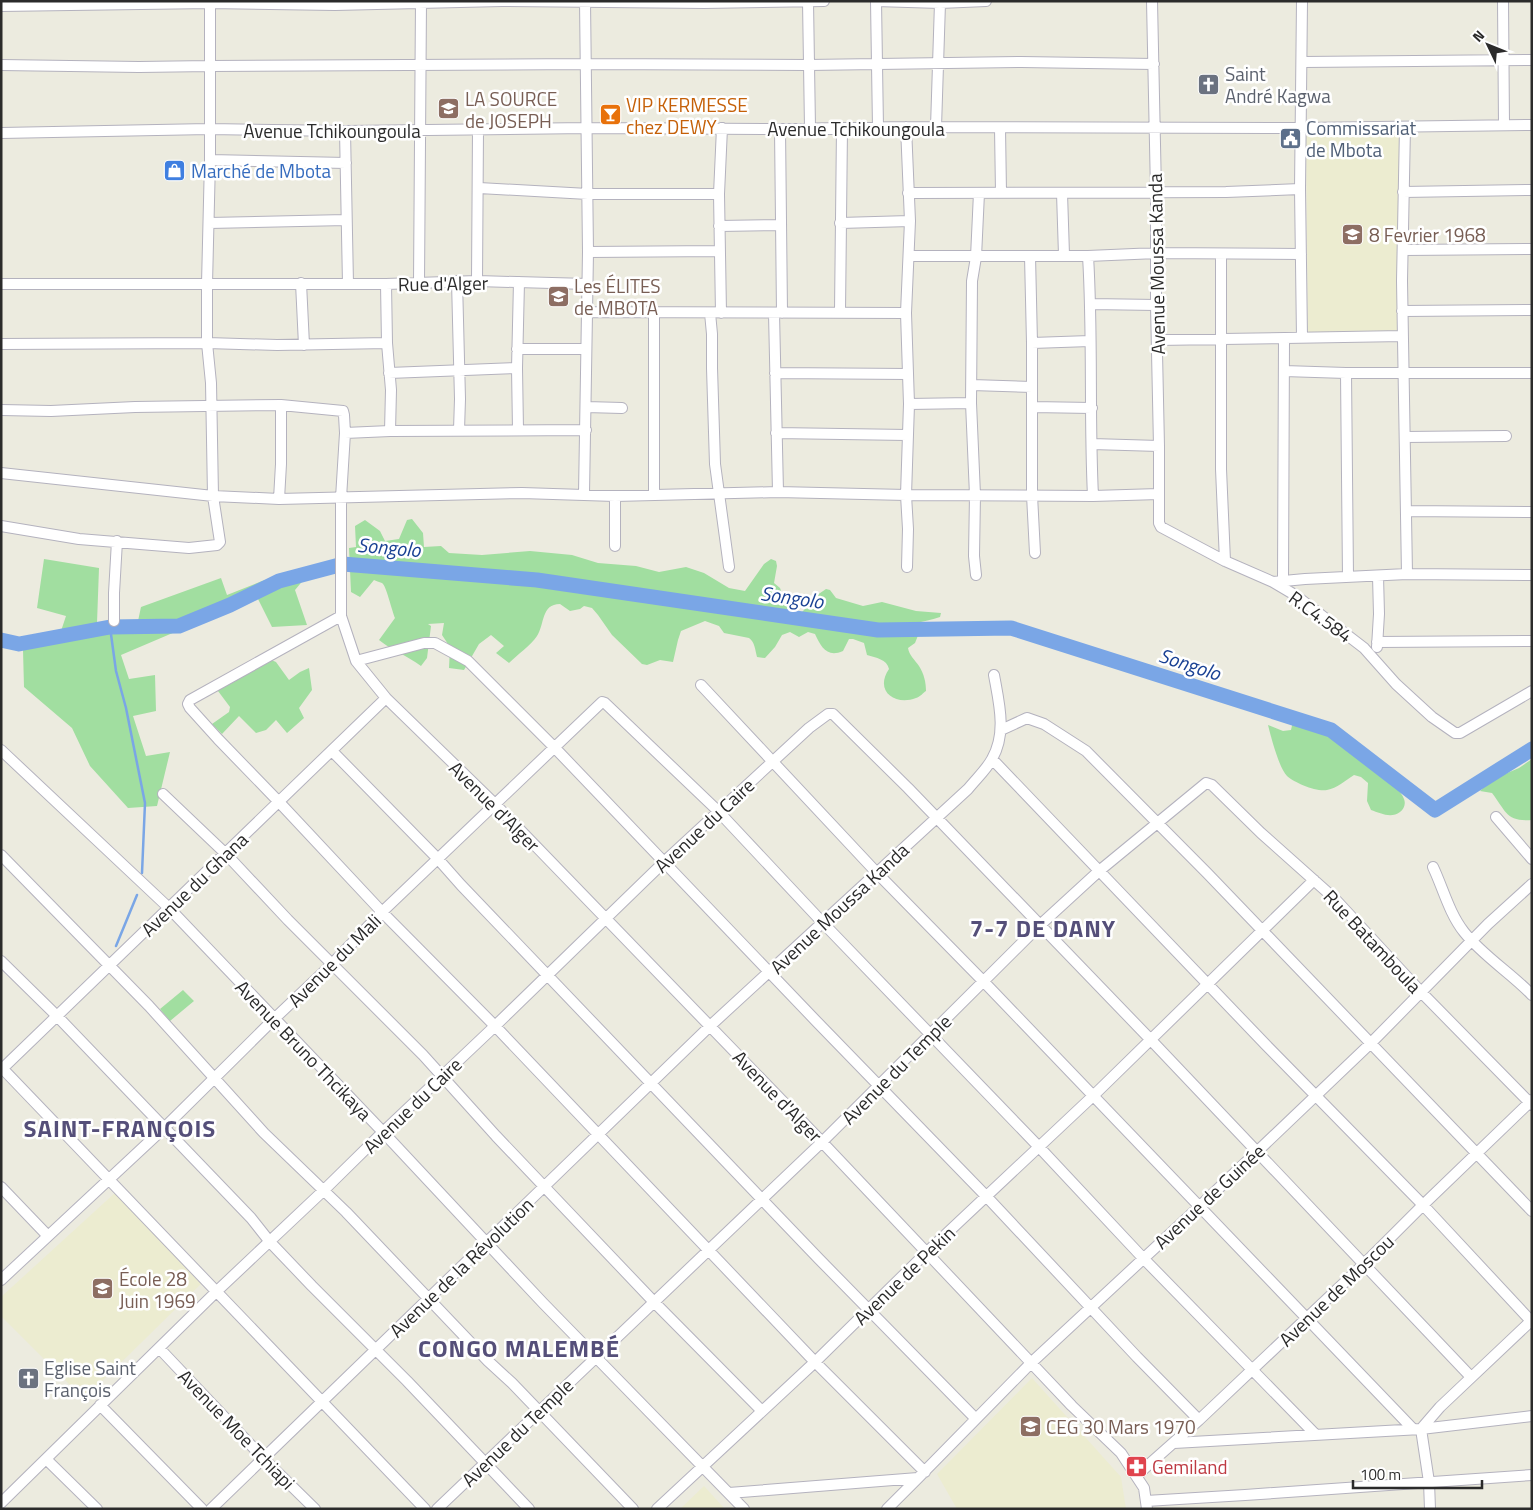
<svg xmlns="http://www.w3.org/2000/svg" width="1533" height="1510" font-family="'Titillium Web',sans-serif">
<rect width="100%" height="100%" fill="#ecebdf"/>
<path fill="#ececd0" d="M 1401,134 L 1399,333 L 1308,334 L 1306,136 Z
M 117,1191 L 204,1281 L 84,1399 L 1,1316 L 1,1297 Z
M 1032,1378 L 1121,1477 L 1126,1509 L 957,1509 L 937,1474 Z
M 704,1486 L 725,1509 L 680,1509 Z"/>
<path fill="#a1dea0" d="M 412,519 L 423,533 L 424,547 L 441,546 L 449,553 L 482,555 L 530,551 L 572,555 L 598,563 L 636,566 L 659,572 L 686,567 L 704,573 L 729,588 L 745,591 L 764,564 L 771,559 L 776,561 L 777,566 L 774,583 L 780,588 L 789,613 L 793,615 L 802,612 L 805,609 L 804,604 L 826,589 L 830,590 L 836,598 L 863,606 L 882,602 L 916,611 L 941,613 L 940,617 C 918,624 881,630 859,625 C 854,624 849,621 844,620 C 830,616 816,616 802,618 L 698,599 L 676,599 L 605,585 L 582,583 L 564,578 L 550,578 L 533,573 L 503,574 L 466,571 L 472,578 L 488,580 L 498,579 L 575,587 L 584,589 L 619,594 L 638,600 L 678,602 L 691,606 L 816,622 L 873,632 L 898,634 L 921,628 L 915,643 L 908,648 C 909,655 915,660 919,666 C 924,674 926,682 926,691 C 923,693 920,697 916,698 C 895,706 874,691 889,669 C 887,659 876,658 867,655 L 864,643 L 853,639 L 849,639 L 843,651 C 827,658 821,647 815,634 L 808,632 L 799,637 L 790,632 L 782,635 L 775,647 L 765,658 L 757,657 C 755,650 755,642 749,638 L 724,633 L 719,626 L 705,621 L 681,631 L 678,640 L 673,662 L 660,660 L 647,665 L 642,664 L 612,635 L 598,615 L 592,608 L 584,606 L 580,609 L 570,611 L 560,604 C 541,604 545,624 537,636 C 531,645 517,655 509,663 L 496,653 L 504,646 L 491,635 L 479,644 L 464,670 L 449,668 L 450,647 L 442,635 L 444,623 L 428,624 L 431,626 L 427,658 L 421,666 C 408,656 391,650 379,640 L 395,618 C 392,611 386,585 382,583 C 379,582 376,581 374,580 L 360,597 L 351,592 L 349,548 L 356,547 L 355,526 L 365,520 L 380,531 L 385,541 L 399,539 L 407,520 Z
M 44,559 L 99,568 L 97,623 L 138,621 L 141,607 L 221,578 L 227,595 L 262,581 L 329,563 L 330,570 L 305,578 L 295,590 L 307,625 L 272,627 L 257,597 L 121,655 L 129,679 L 155,675 L 156,711 L 133,716 L 146,756 L 170,752 L 157,806 L 128,808 L 90,766 L 72,728 L 24,687 L 23,650 L 57,643 L 66,616 L 37,608 Z
M 269,659 L 276,662 L 289,680 L 300,672 L 309,668 L 312,690 L 299,708 L 304,718 L 287,733 L 276,720 L 266,730 L 256,733 L 239,716 L 222,734 L 212,724 L 229,712 L 230,707 L 215,687 Z
M 1293,721 C 1304,724 1320,726 1329,733 C 1344,742 1400,784 1404,799 C 1406,804 1404,809 1400,812 C 1391,819 1380,813 1371,810 L 1367,801 L 1368,783 L 1361,777 L 1354,775 C 1345,781 1337,788 1327,790 C 1316,792 1295,783 1287,776 C 1279,768 1271,737 1268,725 L 1283,731 L 1291,730 Z
M 1532,759 L 1532,820 C 1506,822 1506,811 1492,793 L 1480,791 L 1493,779 L 1519,768 Z
M 183,990 L 194,1001 L 170,1021 L 160,1009 Z"/>
<g fill="none" stroke-linecap="round" stroke-linejoin="round">
<path stroke="#7aa6e6" stroke-width="2.5" d="M 110,627 L 116,671 L 126,708 L 145,803 L 142,873
M 116,946 L 137,895"/>
<path stroke="#7aa6e6" stroke-width="15" d="M 1,640 L 19,644 L 110,627 L 179,626 L 230,605 L 279,581 L 343,564 L 537,580 L 878,630 L 1011,628 L 1331,730 L 1435,810 L 1532,749"/>
<defs>
<path id="minor" d="M 808,1 L 810,128
M 876,1 L 878,128
M 876,1 L 940,3 L 986,1
M 1152,1 L 1156,192 L 1156,305 L 1159,446 L 1159,523 L 1161,527 L 1225,561 L 1273,582 L 1295,595 L 1364,648 L 1396,684 L 1432,717 L 1455,733 L 1460,733 L 1532,691
M 1302,1 L 1300,189 L 1302,338
M 1503,1 L 1504,125
M 1,6 L 210,3 L 335,5 L 502,1 L 704,3 L 824,1
M 1303,62 L 1532,60
M 1,65 L 139,67 L 210,66 L 585,64 L 808,65 L 1021,62 L 1154,64
M 906,127 L 910,221 L 906,313 L 909,404 L 906,495 L 908,529 L 907,567
M 936,127 L 940,3
M 1405,127 L 1402,281 L 1407,574
M 1000,128 L 1001,193
M 780,129 L 782,313
M 345,131 L 348,284
M 1,133 L 209,129 L 345,131 L 587,128 L 780,129 L 906,127 L 1301,128 L 1532,125
M 210,160 L 346,163
M 479,188 L 588,194 L 719,194
M 1403,192 L 1532,190
M 908,193 L 1226,192 L 1300,189
M 1062,193 L 1064,255
M 209,223 L 346,220
M 840,223 L 910,221
M 719,226 L 780,225
M 1403,250 L 1532,249
M 588,252 L 720,251
M 1221,255 L 1221,469 L 1225,561
M 909,256 L 1088,256 L 1157,253 L 1301,254
M 1030,256 L 1032,343 L 1032,495 L 1035,553
M 1088,256 C 1093,336 1089,416 1093,496
M 457,281 L 460,399 L 459,430
M 477,281 L 478,130
M 301,283 L 304,345
M 419,283 L 421,1
M 1,284 L 386,284 L 477,281 L 587,284
M 386,284 L 387,343 L 391,390 L 390,431
M 1091,304 L 1156,305
M 1402,311 L 1532,310
M 586,312 L 906,313
M 840,312 L 842,128
M 710,313 L 712,334 L 712,368 L 715,464 L 729,567
M 721,313 L 719,194 L 722,128
M 774,313 L 778,492
M 1157,340 L 1403,336
M 1032,343 L 1090,341
M 1,344 L 207,343 L 277,345 L 387,343
M 517,349 L 586,349
M 1284,371 L 1346,373 L 1532,373
M 389,373 L 517,368
M 775,373 L 908,374
M 1346,373 L 1348,577
M 972,385 L 1032,387
M 909,404 L 971,403
M 586,407 L 622,408
M 1032,407 L 1092,408
M 1,410 L 51,411 L 135,407 L 281,405 L 343,411 L 344,415 L 345,433 L 341,498 L 341,616 L 356,661 L 386,698 L 495,804 L 822,1142 L 1072,1406 L 1121,1453 L 1144,1488 L 1147,1509
M 518,430 L 517,368 L 519,282
M 345,433 L 390,431 L 586,430
M 776,433 L 907,435
M 1405,437 L 1506,436
M 1092,444 L 1159,446
M 1,473 L 213,496 L 279,499 L 522,493 L 615,496 L 778,492 L 906,495 L 1093,496 L 1159,494
M 584,494 L 588,252 L 585,1
M 654,495 L 654,312
M 615,496 L 615,546
M 279,499 L 281,464 L 281,405
M 1406,511 L 1532,512
M 1,526 L 79,539 L 189,548 L 217,545 L 220,542 L 213,496 L 211,383 L 207,343 L 207,284 L 210,160 L 210,1
M 976,575 L 974,556 L 975,495 L 971,403 L 972,281 L 976,257 L 979,193
M 1283,580 L 1284,339
M 1273,582 L 1305,579 L 1407,574 L 1532,575
M 341,616 L 190,700 L 188,704 L 190,708 L 218,739 L 279,802 L 382,912 L 495,1026 L 815,1362 L 925,1472
M 114,621 L 114,593 L 117,541
M 1377,642 L 1532,641
M 1377,647 L 1379,614 L 1378,576
M 356,661 L 424,643 L 435,643 L 468,661 L 554,747 L 817,1022 L 986,1196 L 1137,1357 L 1199,1420
M 701,685 L 877,873 L 984,982 L 1413,1429
M 1001,730 L 1027,718 L 1044,724 L 1086,751 L 1207,873 L 1532,1211
M 1,750 L 169,908 L 383,1132 L 543,1303 L 744,1509
M 332,751 L 438,859 L 461,885 L 819,1259 L 976,1419
M 992,759 L 1266,1045 L 1423,1205 L 1531,1321
M 163,794 L 226,854 L 288,920 L 423,1055 L 496,1136 L 654,1302 L 762,1411
M 1496,817 L 1532,859
M 1,855 L 149,1006 L 264,1133 L 346,1212 L 488,1361 L 512,1383 L 633,1509
M 1433,867 C 1443,888 1449,913 1464,932 C 1483,956 1511,973 1532,995
M 1,961 L 57,1016 L 251,1218 L 270,1242 L 312,1286 L 407,1381 L 529,1509
M 1,1067 L 425,1509
M 1,1070 L 386,698
M 1,1187 L 47,1235
M 1,1280 L 164,1128 L 274,1019 L 332,964 L 382,912 L 602,702 L 605,703 L 718,811 L 823,923 L 1039,1147 L 1143,1258 L 1316,1435
M 159,1348 L 263,1458 L 315,1509
M 100,1405 L 202,1509
M 1174,1443 L 1421,1429 L 1532,1416
M 46,1459 L 97,1509
M 1137,1475 L 1199,1420 L 1364,1264 L 1423,1205 L 1532,1100
M 729,1493 L 918,1478
M 1146,1501 L 1245,1495 L 1532,1475
M 1,1503 L 217,1291 L 323,1191 L 383,1132 L 495,1026 L 664,862 L 809,728 L 828,714 L 833,714 L 908,788 L 1150,1039 L 1471,1377
M 211,1509 L 710,1026 L 968,789 C 976,779 986,770 992,759 C 1007,733 999,703 994,675
M 437,1509 L 822,1142 L 1039,926 L 1099,871 L 1206,783 L 1212,785 L 1261,833 L 1335,899 L 1421,992 L 1532,1105
M 657,1509 L 815,1362 L 927,1252 L 1093,1096 L 1314,880
M 887,1509 L 918,1478 L 1031,1363 L 1199,1207 L 1371,1043 L 1488,924 L 1532,884
M 1430,1509 L 1429,1482 L 1421,1429 L 1440,1407 L 1532,1320"/>
</defs>
<use href="#minor" stroke="#b4b2be" stroke-width="12"/>
<use href="#minor" stroke="#fff" stroke-width="10"/>
</g>
<defs>
<symbol id="church-square" viewBox="-11 -11 22 22"><rect x="-9" y="-9" width="18" height="18" rx="4" fill="#6b7280" stroke="#fff"/><path d="M-1.2-6h2.4v3.5h3.3v2.4h-3.3V6h-2.4V-.1h-3.3v-2.4h3.3Z" fill="#fff"/></symbol>
<symbol id="school-square" viewBox="-11 -11 22 22"><rect x="-9" y="-9" width="18" height="18" rx="4" fill="#8d6e63" stroke="#fff"/><path d="M0-5L7-2L0 1L-7-2ZM-4 1L0 2.5L4 1V4Q0 6-4 4Z" fill="#fff"/></symbol>
<symbol id="bar-square" viewBox="-11 -11 22 22"><rect x="-9" y="-9" width="18" height="18" rx="4" fill="#e8710a" stroke="#fff"/><path d="M-6-5H6L.8 .8V4.5H3.5V6h-7V4.5H-.8V.8Z" fill="#fff"/></symbol>
<symbol id="civic-square" viewBox="-11 -11 22 22"><rect x="-9" y="-9" width="18" height="18" rx="4" fill="#5c6f8a" stroke="#fff"/><path d="M-.6-6.5H3V-4.5H.6V-3L4-1V1h2V6H-6V1h2V-1L-.6-3ZM-1.2 2.5V6h2.4V2.5Z" fill="#fff"/></symbol>
<symbol id="shop-square" viewBox="-11 -11 22 22"><rect x="-9" y="-9" width="18" height="18" rx="4" fill="#3f7fe0" stroke="#fff"/><path d="M-5-2.5h2.3a2.7 3.5 0 0 1 5.4 0H5L5.5 6h-11ZM-1.5-2.5h3a1.5 2.3 0 0 0-3 0Z" fill="#fff"/></symbol>
<symbol id="pharmacy-square" viewBox="-11 -11 22 22"><rect x="-9" y="-9" width="18" height="18" rx="4" fill="#e0444e" stroke="#fff"/><path d="M-2-6h4v4h4v4h-4v4h-4v-4h-4v-4h4Z" fill="#fff"/></symbol>
</defs>
<g fill-rule="evenodd">
<use href="#church-square" x="1196" y="72" width="25" height="25"/>
<use href="#school-square" x="436" y="96" width="25" height="25"/>
<use href="#bar-square" x="598" y="102" width="25" height="25"/>
<use href="#civic-square" x="1278" y="126" width="25" height="25"/>
<use href="#shop-square" x="162" y="158" width="25" height="25"/>
<use href="#school-square" x="1340" y="222" width="25" height="25"/>
<use href="#school-square" x="546" y="284" width="25" height="25"/>
<use href="#school-square" x="90" y="1276" width="25" height="25"/>
<use href="#church-square" x="16" y="1366" width="25" height="25"/>
<use href="#school-square" x="1018" y="1414" width="25" height="25"/>
<use href="#pharmacy-square" x="1124" y="1454" width="25" height="25"/>
</g>
<g text-anchor="middle" dominant-baseline="central" stroke-width="5" stroke-linejoin="round" paint-order="stroke">
<g font-size="19" fill="#5b616d" stroke="#fff" text-anchor="start">
<text x="1225" y="73">Saint<tspan x="1225" dy="22">André Kagwa</tspan></text>
<text x="44" y="1367">Eglise Saint<tspan x="44" dy="22">François</tspan></text>
</g>
<g font-size="19" fill="#785e54" stroke="#fff" text-anchor="start">
<text x="465" y="98">LA SOURCE<tspan x="465" dy="22">de JOSEPH</tspan></text>
<text x="1369" y="234">8 Fevrier 1968</text>
<text x="574" y="285">Les ÉLITES<tspan x="574" dy="22">de MBOTA</tspan></text>
<text x="119" y="1278">École 28<tspan x="119" dy="22">Juin 1969</tspan></text>
<text x="1046" y="1426">CEG 30 Mars 1970</text>
</g>
<g font-size="19" fill="#c56008" stroke="#fff" text-anchor="start">
<text x="626" y="104">VIP KERMESSE<tspan x="626" dy="22">chez DEWY</tspan></text>
</g>
<g font-size="19" fill="#4e5e75" stroke="#fff" text-anchor="start">
<text x="1306" y="127">Commissariat<tspan x="1306" dy="22">de Mbota</tspan></text>
</g>
<g font-size="19" fill="#2b2b2b" stroke="#fff">
<text x="856" y="128">Avenue Tchikoungoula</text>
<text x="332" y="130">Avenue Tchikoungoula</text>
<text transform="translate(1156 264) rotate(-91)">Avenue Moussa Kanda</text>
<text transform="translate(443 283) rotate(-1)">Rue d'Alger</text>
<text transform="translate(1321 616) rotate(36)">R.C4.584</text>
<text transform="translate(495 806) rotate(45)">Avenue d'Alger</text>
<text transform="translate(704 825) rotate(-43)">Avenue du Caire</text>
<text transform="translate(194 884) rotate(-44)">Avenue du Ghana</text>
<text transform="translate(839 908) rotate(-43)">Avenue Moussa Kanda</text>
<text transform="translate(1373 941) rotate(47)">Rue Batamboula</text>
<text transform="translate(334 960) rotate(-45)">Avenue du Mali</text>
<text transform="translate(304 1050) rotate(46)">Avenue Bruno Thcikaya</text>
<text transform="translate(896 1069) rotate(-45)">Avenue du Temple</text>
<text transform="translate(778 1096) rotate(46)">Avenue d'Alger</text>
<text transform="translate(412 1105) rotate(-44)">Avenue du Caire</text>
<text transform="translate(1209 1196) rotate(-43)">Avenue de Guinée</text>
<text transform="translate(461 1267) rotate(-44)">Avenue de la Révolution</text>
<text transform="translate(904 1275) rotate(-44)">Avenue de Pekin</text>
<text transform="translate(1336 1290) rotate(-44)">Avenue de Moscou</text>
<text transform="translate(237 1429) rotate(46)">Avenue Moe Tchiapi</text>
<text transform="translate(517 1432) rotate(-44)">Avenue du Temple</text>
</g>
<g font-size="19" fill="#366cbe" stroke="#fff" text-anchor="start">
<text x="191" y="170">Marché de Mbota</text>
</g>
<g font-size="19" fill="#be3a42" stroke="#fff" text-anchor="start">
<text x="1152" y="1466">Gemiland</text>
</g>
<g font-size="20" font-style="italic" fill="#184093" stroke="#fff">
<text transform="translate(389 547) rotate(5)">Songolo</text>
<text transform="translate(792 597) rotate(8)">Songolo</text>
<text transform="translate(1190 664) rotate(18)">Songolo</text>
</g>
<g font-size="24" font-weight="bold" letter-spacing="1" fill="#554f79" stroke="#fff">
<text x="1043" y="928">7-7 DE DANY</text>
<text x="120" y="1128">SAINT-FRANÇOIS</text>
<text x="519" y="1348">CONGO MALEMBÉ</text>
</g>
</g>
<rect width="1533" height="1510" fill="none" stroke="#2b2b2b" stroke-width="5"/>
<g transform="translate(1488 45) rotate(313)" stroke="#ffffff" stroke-width="4" paint-order="stroke">
<path d="M0-4L9 19L0 12L-9 19Z" fill="#2b2b2b"/>
<text y="-8" font-size="14" font-weight="bold" text-anchor="middle" fill="#2b2b2b">N</text>
</g>
<path d="M1353 1480v8h129v-8" fill="none" stroke="#2b2b2b" stroke-width="2.5"/>
<text x="1360" y="1480" font-size="15" fill="#2b2b2b" stroke="#ffffff" stroke-width="4" paint-order="stroke">100 m</text>
</svg>
